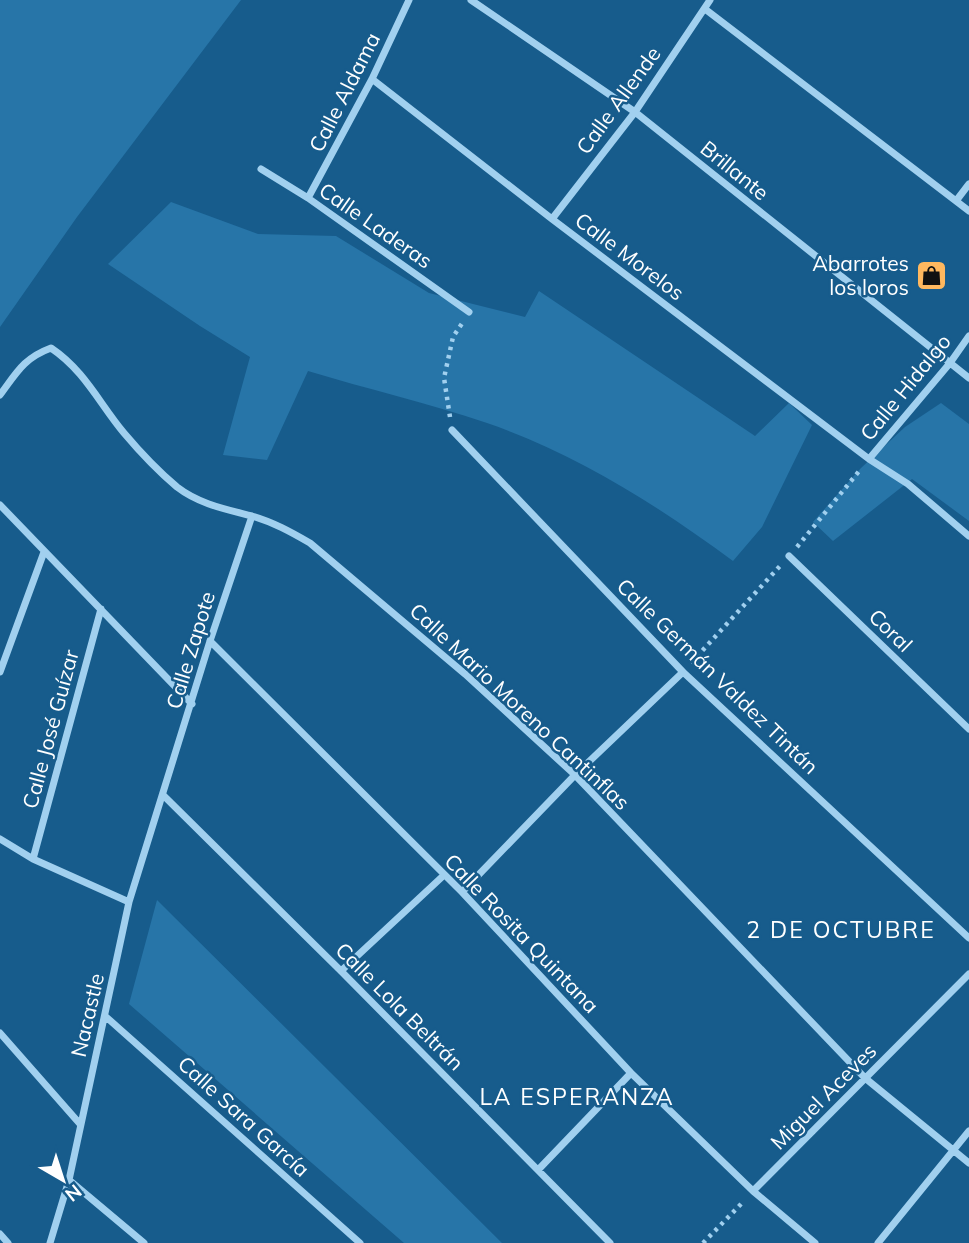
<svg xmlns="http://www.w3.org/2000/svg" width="969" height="1243" font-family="Mulish,sans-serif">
<rect width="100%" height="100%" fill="#175c8c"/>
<path fill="#2775a8" d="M 0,0 L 241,0 L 77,217 L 0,327 Z
M 171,202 L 258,234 L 336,236 L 429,293 L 525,317 L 539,291 L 755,436 L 789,403 L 812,425 L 762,527 L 733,561 C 657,505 577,454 487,423 C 428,403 367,389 308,371 L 267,460 L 223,455 L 250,357 L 200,326 L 108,264 Z
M 941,403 L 969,424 L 969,521 L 912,479 L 833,541 L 813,522 L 861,468 L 905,427 Z
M 157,900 L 502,1243 L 404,1243 L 129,1004 Z"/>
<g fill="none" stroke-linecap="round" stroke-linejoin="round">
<path stroke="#a1d0ef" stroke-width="4.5" stroke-dasharray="3.5 5" stroke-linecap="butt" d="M 450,417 L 444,378 L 453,337 L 463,322
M 797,547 L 860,470
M 691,663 L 780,566
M 703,1243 L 744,1201"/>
<path stroke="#a1d0ef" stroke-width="7" d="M 471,0 L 635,112 L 969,378
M 705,9 L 969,211
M 372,79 L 552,219 L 869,459 L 908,484 L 969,536
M 261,169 L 308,198 L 469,312
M 308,198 L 372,79 L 409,0
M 956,201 L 969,184
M 552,219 L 635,112 L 710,0
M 0,395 C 17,372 24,358 51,348 C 85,371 99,403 124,433 C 140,452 158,471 177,487 C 199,504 225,509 252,516 C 273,522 291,532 310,543 L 465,674 L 575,775 L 865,1078 L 969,1163
M 452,430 L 683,672 L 969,938
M 869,459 L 950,363 L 969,336
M 0,505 L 192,704
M 789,556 L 969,729
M 210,641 L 462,892 L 631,1073 L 753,1191 L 815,1243
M 0,672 L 44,552
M 163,795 L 341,971 L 610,1243
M 0,839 L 33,859 L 129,902
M 33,859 L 101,609
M 462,892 L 575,775 L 683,672
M 341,971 L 443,876
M 105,1016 L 360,1243
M 0,1033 L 80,1124
M 538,1170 L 631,1073
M 69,1180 L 144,1243
M 753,1191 L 969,974
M 0,1234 L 8,1243
M 50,1243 L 69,1180 L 129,902 L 210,641 L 252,516
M 878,1243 L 969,1131"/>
</g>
<defs>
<symbol id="shop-square" viewBox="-11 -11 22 22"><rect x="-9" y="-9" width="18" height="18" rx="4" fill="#ffb85f" stroke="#175c8c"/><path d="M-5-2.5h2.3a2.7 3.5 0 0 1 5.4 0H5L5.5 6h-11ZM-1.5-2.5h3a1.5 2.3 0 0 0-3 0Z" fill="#111"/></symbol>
</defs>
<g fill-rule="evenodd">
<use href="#shop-square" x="914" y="258" width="35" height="35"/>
</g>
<g text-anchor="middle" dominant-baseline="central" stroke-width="5" stroke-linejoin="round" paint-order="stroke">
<g font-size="21" fill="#fff" stroke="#175c8c">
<text transform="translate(344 92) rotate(-63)">Calle Aldama</text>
<text transform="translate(618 100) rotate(-54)">Calle Allende</text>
<text transform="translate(735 170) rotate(39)">Brillante</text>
<text transform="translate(376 225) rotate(35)">Calle Laderas</text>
<text transform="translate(630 256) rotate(37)">Calle Morelos</text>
<text transform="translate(905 387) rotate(-51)">Calle Hidalgo</text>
<text transform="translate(891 630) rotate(44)">Coral</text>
<text transform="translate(190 650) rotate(-73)">Calle Zapote</text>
<text transform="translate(718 676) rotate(44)">Calle Germán Valdez Tintán</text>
<text transform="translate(520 706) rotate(43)">Calle Mario Moreno Cantinflas</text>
<text transform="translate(50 729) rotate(-75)">Calle José Guízar</text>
<text transform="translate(522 933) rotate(46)">Calle Rosita Quintana</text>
<text transform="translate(400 1006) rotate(45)">Calle Lola Beltrán</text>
<text transform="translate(87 1015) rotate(-77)">Nacastle</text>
<text transform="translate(823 1096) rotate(-45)">Miguel Aceves</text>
<text transform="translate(244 1116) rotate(42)">Calle Sara García</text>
</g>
<g font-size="21" fill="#fff" stroke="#175c8c" text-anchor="end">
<text x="909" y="263">Abarrotes<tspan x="909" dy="24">los loros</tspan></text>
</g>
<g font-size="23" letter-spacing="2" fill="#fff" stroke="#175c8c">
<text x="841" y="929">2 DE OCTUBRE</text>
<text x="577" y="1096">LA ESPERANZA</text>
</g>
</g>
<g transform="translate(63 1180) rotate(141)" stroke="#175c8c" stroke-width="5" paint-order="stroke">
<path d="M0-5L12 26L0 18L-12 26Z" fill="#ffffff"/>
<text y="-10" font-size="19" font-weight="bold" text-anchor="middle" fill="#ffffff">N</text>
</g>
</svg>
